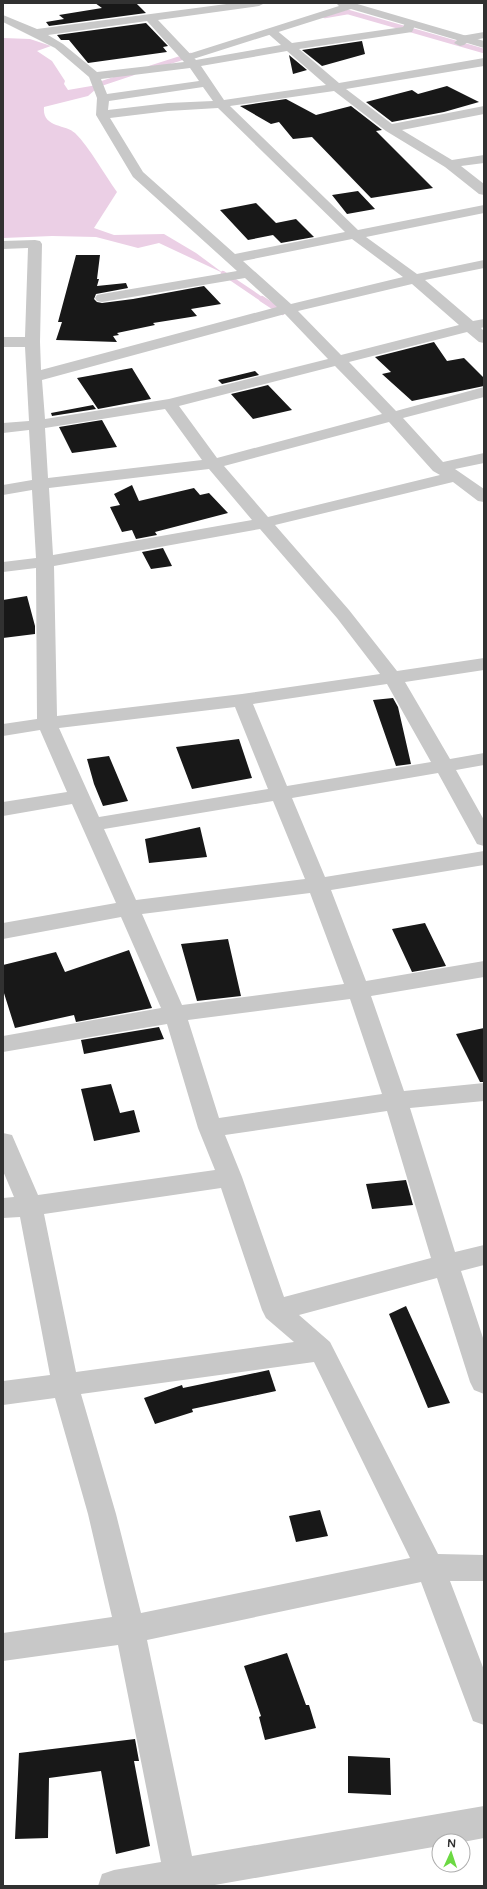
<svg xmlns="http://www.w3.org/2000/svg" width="487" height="1889" font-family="'Varela Round',sans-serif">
<rect width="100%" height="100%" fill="#fff"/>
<path fill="#ebcfe5" d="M 3,38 L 30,39 L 51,46 L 37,51 L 52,61 L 65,81 L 64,84 L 68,90 L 97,85 L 96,89 L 88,96 L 44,107 C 42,128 66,124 75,133 C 90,148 104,174 117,192 L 94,228 L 114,235 L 164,234 L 196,253 L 223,273 L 159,243 L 138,248 L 96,237 L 52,236 L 3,238 Z"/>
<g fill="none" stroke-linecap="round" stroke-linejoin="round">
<path stroke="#ebcfe5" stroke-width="4.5" d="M 325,16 L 348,12 L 484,51
M 150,68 L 191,55
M 97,85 L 133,73
M 223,273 L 263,300"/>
<path stroke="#ebcfe5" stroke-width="6" d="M 262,299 L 282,312"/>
</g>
<path fill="#181818" d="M 95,3 L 136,3 L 146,13 L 49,26 L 46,22 L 64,19 L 59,15 L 102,8 Z
M 146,23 L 168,46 L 163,47 L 167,52 L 88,63 L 69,40 L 61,40 L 57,35 Z
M 362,41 L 365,54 L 322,66 L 302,50 Z
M 289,55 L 307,70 L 293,74 Z
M 447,86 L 479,102 L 444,112 L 392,122 L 366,102 L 412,90 L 418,94 Z
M 286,99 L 316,115 L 351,106 L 382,130 L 376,131 L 433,188 L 371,198 L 312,137 L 293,139 L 279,122 L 271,124 L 240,106 Z
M 358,191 L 375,209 L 347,214 L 332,195 Z
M 256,203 L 276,223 L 296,219 L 314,237 L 281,243 L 273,235 L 248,240 L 220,210 Z
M 76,255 L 100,255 L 97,279 L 99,279 L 97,286 L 126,283 L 128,288 L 96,294 L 94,299 L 97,302 L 102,303 L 133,299 L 204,286 L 221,304 L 191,309 L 197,316 L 153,323 L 155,325 L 117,333 L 119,335 L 113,336 L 117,342 L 56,340 L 62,322 L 58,322 Z
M 434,342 L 447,361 L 464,358 L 484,378 L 484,386 L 412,401 L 382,374 L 391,372 L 375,357 Z
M 132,368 L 151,399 L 98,409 L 77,378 Z
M 255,371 L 259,375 L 222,384 L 218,380 Z
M 268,385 L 292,410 L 253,419 L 231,394 Z
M 93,405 L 96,409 L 52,416 L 51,413 Z
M 102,420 L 117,447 L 72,453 L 59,427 Z
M 132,485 L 139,501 L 194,488 L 200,495 L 209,493 L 228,513 L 155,532 L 157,535 L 136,539 L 132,530 L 122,532 L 110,507 L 120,505 L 114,494 Z
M 163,548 L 172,566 L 151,569 L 142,552 Z
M 27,596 L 35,626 L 35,634 L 3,638 L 3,600 Z
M 393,698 L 398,707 L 411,764 L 396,766 L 373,700 Z
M 239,739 L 252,778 L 192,789 L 176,747 Z
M 109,756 L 128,801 L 103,806 L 94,784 L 87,759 Z
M 200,827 L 207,857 L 149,863 L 145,839 Z
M 425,923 L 446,966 L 412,972 L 392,929 Z
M 228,939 L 241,996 L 197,1001 L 181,944 Z
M 129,950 L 152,1008 L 76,1022 L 74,1015 L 15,1028 L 3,990 L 3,965 L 56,952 L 65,972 Z
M 159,1027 L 164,1039 L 84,1054 L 81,1040 Z
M 484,1028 L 484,1082 L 480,1082 L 456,1034 Z
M 111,1084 L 120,1113 L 134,1110 L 140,1132 L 94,1141 L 81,1089 Z
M 406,1180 L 413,1205 L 372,1209 L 366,1184 Z
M 406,1306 L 450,1403 L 428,1408 L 389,1314 Z
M 269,1370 L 276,1391 L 192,1409 L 193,1412 L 155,1424 L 144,1398 L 182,1385 L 183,1388 Z
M 320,1510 L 328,1536 L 296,1542 L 289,1516 Z
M 287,1653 L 306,1705 L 309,1705 L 316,1728 L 265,1740 L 259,1717 L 261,1716 L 244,1666 Z
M 135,1739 L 139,1761 L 134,1761 L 150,1846 L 116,1854 L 101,1771 L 49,1778 L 48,1838 L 15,1839 L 19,1753 Z
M 348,1756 L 390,1758 L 391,1795 L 348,1793 Z"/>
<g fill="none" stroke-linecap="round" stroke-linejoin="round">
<path fill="#c8c8c8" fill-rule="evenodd" d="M 234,3 L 265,3 L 259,6 L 158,20 L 196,60 L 281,45 L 265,31 L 271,28 L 275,29 L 292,43 L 403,27 L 406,21 L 414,21 L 416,23 L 412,32 L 299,49 L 339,83 L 484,58 L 484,66 L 346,89 L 392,124 L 484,106 L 484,114 L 402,130 L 452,160 L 484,155 L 484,163 L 461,166 L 484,184 L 484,195 L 479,194 L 445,167 L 386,131 L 334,91 L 230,106 L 358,230 L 484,205 L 484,213 L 366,237 L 417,274 L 484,260 L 484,268 L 425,280 L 473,321 L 484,319 L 484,327 L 481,328 L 484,331 L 484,343 L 479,342 L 467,332 L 349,362 L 396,411 L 484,387 L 484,397 L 403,418 L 443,462 L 484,453 L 484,463 L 455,469 L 484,489 L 484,502 L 478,501 L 453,482 L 275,525 L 349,610 L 397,671 L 484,658 L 484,670 L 405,682 L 450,759 L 484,753 L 484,765 L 456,770 L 484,820 L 484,846 L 477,844 L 438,773 L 292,798 L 325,877 L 484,851 L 484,865 L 331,890 L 366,981 L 484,961 L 484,977 L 371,996 L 404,1091 L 484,1083 L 484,1101 L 410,1108 L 455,1252 L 484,1245 L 484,1265 L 461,1271 L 484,1341 L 484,1394 L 474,1390 L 470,1382 L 437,1278 L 299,1315 L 330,1342 L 438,1554 L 484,1555 L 484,1581 L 450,1581 L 484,1670 L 484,1725 L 473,1721 L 421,1582 L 147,1640 L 192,1856 L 484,1806 L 484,1838 L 463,1842 L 439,1841 L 439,1846 L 209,1886 L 98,1886 L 102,1874 L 114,1870 L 161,1862 L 118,1645 L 3,1661 L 3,1633 L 112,1617 L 88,1514 L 55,1398 L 3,1405 L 3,1381 L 50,1375 L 20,1217 L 3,1218 L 3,1198 L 14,1197 L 3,1171 L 3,1133 L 12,1135 L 38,1195 L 215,1170 L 198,1128 L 167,1024 L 3,1052 L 3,1036 L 161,1008 L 121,917 L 3,939 L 3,923 L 116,903 L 72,804 L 3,816 L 3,802 L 67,792 L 40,730 L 3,736 L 3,724 L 37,719 L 36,568 L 3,572 L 3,562 L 36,558 L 32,490 L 3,495 L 3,485 L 32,480 L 29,430 L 3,433 L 3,423 L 29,421 L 25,347 L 3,347 L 3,337 L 25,337 L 28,248 L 3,249 L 3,241 L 35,240 L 40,241 L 42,244 L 40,342 L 41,370 L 277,307 L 245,278 L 102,302 L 97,301 L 95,298 L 97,295 L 102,294 L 237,271 L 133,177 L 96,115 L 97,98 L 89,77 L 55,48 L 3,22 L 3,15 L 37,29 ZM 147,21 L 184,62 L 97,72 L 63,44 L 48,35 ZM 287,51 L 326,85 L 224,100 L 201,66 ZM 190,68 L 199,81 L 107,94 L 101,79 ZM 203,87 L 213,101 L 168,103 L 108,110 L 109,101 ZM 218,108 L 345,232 L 235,254 L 143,172 L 110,118 L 168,111 ZM 352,239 L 403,277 L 291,304 L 243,261 ZM 412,284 L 459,325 L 341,355 L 298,311 ZM 285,314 L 328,359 L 169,399 L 45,419 L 42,380 ZM 335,366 L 382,414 L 217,458 L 179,406 ZM 165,409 L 202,460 L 48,478 L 45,428 ZM 389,422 L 433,471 L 440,475 L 268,517 L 224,466 ZM 209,469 L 252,520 L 53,555 L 49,488 ZM 260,529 L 337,618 L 380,674 L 242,694 L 57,716 L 54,566 ZM 387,684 L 431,762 L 287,786 L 253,704 ZM 235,707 L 268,789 L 99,817 L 59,728 ZM 273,801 L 305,879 L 136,900 L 104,829 ZM 310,893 L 344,984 L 182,1005 L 142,914 ZM 350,999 L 382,1094 L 219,1118 L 188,1020 ZM 387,1111 L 431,1258 L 284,1297 L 242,1177 L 225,1135 ZM 221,1188 L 262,1310 L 266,1318 L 294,1342 L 76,1372 L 44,1214 ZM 314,1362 L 410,1558 L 141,1613 L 116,1514 L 81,1394 Z
M 484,32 L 484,38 L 469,41 L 464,45 L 460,46 L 454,43 L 461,36 Z"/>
<path fill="#c8c8c8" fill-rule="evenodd" d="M 336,3 L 354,3 L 484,41 L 484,48 L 351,9 L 190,60 L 182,60 L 180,58 L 182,56 L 339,6 Z"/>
</g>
<rect width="487" height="1889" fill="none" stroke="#313131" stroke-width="8"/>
<g transform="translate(451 1853) rotate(3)"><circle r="19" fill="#ffffff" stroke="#adadad"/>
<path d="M0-3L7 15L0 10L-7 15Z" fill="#6cd943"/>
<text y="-6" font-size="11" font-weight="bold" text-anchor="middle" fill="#313131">N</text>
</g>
</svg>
